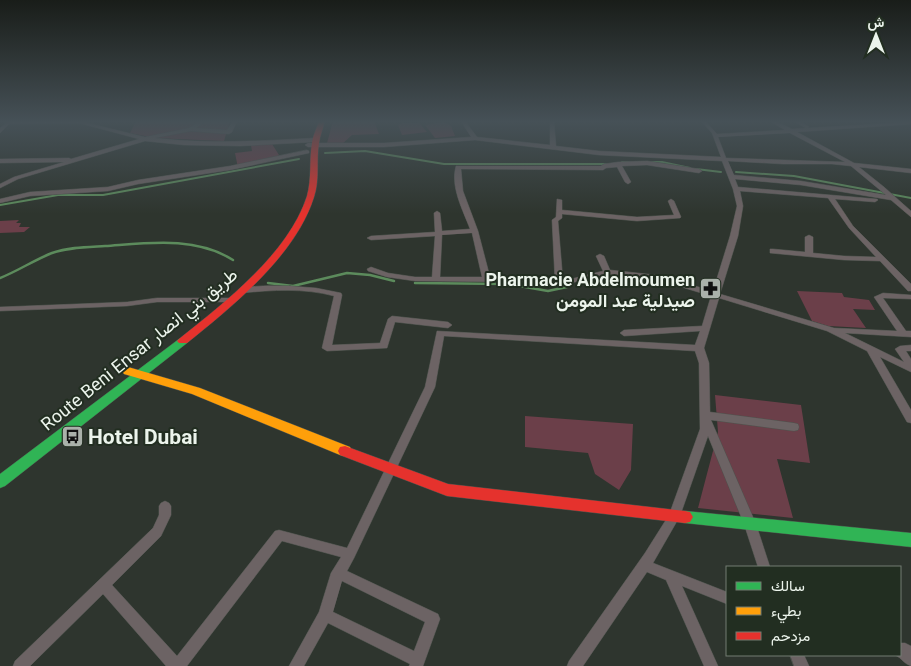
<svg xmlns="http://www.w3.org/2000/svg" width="911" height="666" font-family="Roboto,Vazirmatn,sans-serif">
<rect width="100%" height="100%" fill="#2e352e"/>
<path fill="#6b3f49" d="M 136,121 L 230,121 L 224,141 L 155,138 L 130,133 Z
M 333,121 L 374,121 L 379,134 L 352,135 L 342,144 L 327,143 Z
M 444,122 L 451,126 L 455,136 L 435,138 L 425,125 Z
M 402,123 L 419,123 L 427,132 L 402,135 L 398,125 Z
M 272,144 L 279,155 L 276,159 L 238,168 L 235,153 L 252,151 L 251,145 Z
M 19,220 L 16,223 L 21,223 L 19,227 L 30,227 L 24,232 L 0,233 L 0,221 Z
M 797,291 L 842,293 L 844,297 L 869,300 L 875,310 L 853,309 L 866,328 L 828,326 L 812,321 Z
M 715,395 L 801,405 L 810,463 L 777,459 L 793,518 L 698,508 L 718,432 Z
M 525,416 L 633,424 L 631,470 L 619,490 L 595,474 L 588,453 L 525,447 Z"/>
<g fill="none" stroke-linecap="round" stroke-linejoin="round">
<path stroke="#5c8b5c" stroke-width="2" d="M 325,153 L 365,151 L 444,164 L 606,164
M 622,162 L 662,162 L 690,168
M 696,169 L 721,172
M 736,172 L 794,176 L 911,198
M 0,205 L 58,195 L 103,195 L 299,159"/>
<path stroke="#5c8b5c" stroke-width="2.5" d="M 0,278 C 18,271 34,260 52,253 C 69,247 88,247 105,246 C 148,243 195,236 233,260
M 268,283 L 293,286 L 347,273 L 370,275 L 394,281
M 415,283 L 508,284 L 548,291 L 567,287"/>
<defs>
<path id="street" d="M 79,121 L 145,137 L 189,128 L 201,121 L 206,121 L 196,128 L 227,130 L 233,121 L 237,121 L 232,132 L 229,134 L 191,131 L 155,138 C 208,144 261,141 314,138 L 317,140 L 314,142 L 240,146 L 184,145 L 145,141 L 18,179 L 0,188 L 0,184 L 14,177 L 64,162 L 0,163 L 0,159 L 69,158 L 71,159 L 139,139 L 79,123 L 9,124 L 0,133 L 0,128 L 8,122 Z
M 461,121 L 465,121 L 477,137 L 550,145 L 550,121 L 554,121 L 556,146 L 599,151 L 721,157 L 712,133 L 701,121 L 705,121 L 717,134 L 785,130 L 770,121 L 775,121 L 792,129 L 806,128 L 793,121 L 798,121 L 808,126 L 809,127 L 807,128 L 911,122 L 911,124 L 797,132 L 854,163 L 911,169 L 911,173 L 859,167 L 884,187 L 911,211 L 911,217 L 891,200 L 801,185 L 735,179 L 738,187 L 877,199 L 878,200 L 875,202 L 835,199 L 853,226 L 911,284 L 911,291 L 908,291 L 880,261 L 844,260 L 770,253 L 770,249 L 773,249 L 805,252 L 805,237 L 809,235 L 813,237 L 813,253 L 844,256 L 876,257 L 849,228 L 828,198 L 740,191 L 743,206 L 738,236 L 720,294 L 834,328 L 897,331 L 874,297 L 883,293 L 911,295 L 911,299 L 883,298 L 906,331 L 911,331 L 911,337 L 845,333 L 904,362 L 895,349 L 900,346 L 911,345 L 911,351 L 906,351 L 911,359 L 911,372 L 880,357 L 911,410 L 911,423 L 907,422 L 867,351 L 827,331 L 719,298 L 704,348 L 709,363 L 710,412 L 794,423 L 798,424 L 799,427 L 798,430 L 794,431 L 711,420 L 756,524 L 770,567 L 758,567 L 744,524 L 708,436 L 680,516 L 653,563 L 727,592 L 727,604 L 682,586 L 718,666 L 704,666 L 666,580 L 647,572 L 583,666 L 567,666 L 569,661 L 645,553 L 669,515 L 700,429 L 699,363 L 695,351 L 444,336 L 435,387 L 354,558 L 347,571 L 438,614 L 440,619 L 423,666 L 409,666 L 410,664 L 328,623 L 304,666 L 289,666 L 319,612 L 331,573 L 341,557 L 282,541 L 187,666 L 166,666 L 103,594 L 30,666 L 13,666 L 15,661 L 153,528 L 159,515 L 159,506 L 161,503 L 165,501 L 169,503 L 171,506 L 171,515 L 161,536 L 112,585 L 177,656 L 275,531 L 279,530 L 347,548 L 425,387 L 437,331 L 695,345 L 700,331 L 624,336 L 620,333 L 624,330 L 702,326 L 711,296 L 655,279 L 607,274 L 559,286 L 522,282 L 415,281 L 387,277 L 368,271 L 367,269 L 371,267 L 388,273 L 415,277 L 432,277 L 435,236 L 371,240 L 367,238 L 371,236 L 435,232 L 434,213 L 437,211 L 440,213 L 442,231 L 470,229 C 463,210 450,187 456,166 L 601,166 L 604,164 L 618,162 L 647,161 L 699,169 L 702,171 L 699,173 L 647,165 L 622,166 L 631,182 L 628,184 L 625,182 L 617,167 L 606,168 L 603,170 L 461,169 L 463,191 L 478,231 L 490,277 L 522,278 L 555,281 L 552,220 L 556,217 L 557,199 L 562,200 L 562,210 L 637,217 L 674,215 L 668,201 L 671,199 L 674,201 L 681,217 L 680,218 L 637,221 L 562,214 L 562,218 L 558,221 L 563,281 L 603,271 L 596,256 L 600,254 L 604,256 L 610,270 L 656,275 L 713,291 L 730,236 L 737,206 L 733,189 L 722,161 L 599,155 L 475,140 L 384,147 L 308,147 L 305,145 L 308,143 L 384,143 L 471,137 ZM 790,133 L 845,162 L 726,158 L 718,137 ZM 728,161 L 783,164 L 832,164 L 851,166 L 886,195 L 801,181 L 734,175 ZM 472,233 L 482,277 L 440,277 L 442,235 ZM 342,581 L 425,622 L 414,651 L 333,612 Z
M 307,150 L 309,151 L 309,153 L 230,170 L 138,184 L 108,191 L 30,196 L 0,203 L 0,199 L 30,192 L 108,187 L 138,180 L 230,166 Z
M 290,286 L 316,288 L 341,293 L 342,295 L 332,345 L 380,343 L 388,319 L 392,316 L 448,322 L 452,325 L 448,328 L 395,322 L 387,348 L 327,351 L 322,348 L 334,296 C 304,288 272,290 242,293 L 238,291 C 248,284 278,286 290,286 Z
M 157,298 L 231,298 L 235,300 L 231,302 L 157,302 L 127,306 L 0,311 L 0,307 L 127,302 Z
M 900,643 L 905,643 L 911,646 L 911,666 C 904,664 902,658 895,655 L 900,655 Z
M 790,655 L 804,655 L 809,666 L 794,666 Z"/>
<path id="fast" d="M 183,338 L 189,341 L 187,343 L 5,486 L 0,488 L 0,474 L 179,339 Z
M 685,511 L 911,533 L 911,547 L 685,523 L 680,522 L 677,517 L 680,512 Z"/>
<path id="slow" d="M 128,367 L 200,388 L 350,447 L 352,451 L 350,455 L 345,456 L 340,455 L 192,394 L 124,374 L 122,371 Z"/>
<path id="jam" d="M 319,121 L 325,121 C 323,128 320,136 319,143 C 316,161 320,179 314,197 C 296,255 233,306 187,343 L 179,343 L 177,341 L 179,339 C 224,303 289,253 307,196 C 312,178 309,160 312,143 C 313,135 317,128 319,121 Z
M 345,446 L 448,484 L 685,511 L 690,512 L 693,517 L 690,522 L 685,523 L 447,496 L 340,455 L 338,451 L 340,447 Z"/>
</defs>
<use href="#street" stroke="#4d534d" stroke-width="1"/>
<use href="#fast" stroke="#4d534d" stroke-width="1"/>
<use href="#slow" stroke="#4d534d" stroke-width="1"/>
<use href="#jam" stroke="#4d534d" stroke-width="1"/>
<use href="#street" fill="#6c6364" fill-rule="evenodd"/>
<use href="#fast" fill="#30b455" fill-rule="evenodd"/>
<use href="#slow" fill="#ff9f0a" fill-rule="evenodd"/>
<use href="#jam" fill="#e5322d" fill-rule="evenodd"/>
</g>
<linearGradient id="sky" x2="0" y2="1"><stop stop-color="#191d19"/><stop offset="0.57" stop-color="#465157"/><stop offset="1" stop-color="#465157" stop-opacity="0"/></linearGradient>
<rect width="911" height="214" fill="url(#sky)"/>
<defs>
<symbol id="pharmacy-square" viewBox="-11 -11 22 22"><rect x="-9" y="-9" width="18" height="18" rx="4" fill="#aab1aa" stroke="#222e21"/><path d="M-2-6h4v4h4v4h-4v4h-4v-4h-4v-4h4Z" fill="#111"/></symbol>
<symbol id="bus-square" viewBox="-11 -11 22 22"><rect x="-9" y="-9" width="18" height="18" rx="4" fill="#aab1aa" stroke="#222e21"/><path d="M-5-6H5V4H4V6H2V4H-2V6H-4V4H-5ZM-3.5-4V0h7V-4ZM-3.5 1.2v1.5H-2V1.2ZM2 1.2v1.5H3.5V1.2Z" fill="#111"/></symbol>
</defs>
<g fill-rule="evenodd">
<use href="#pharmacy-square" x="698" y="276" width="25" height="25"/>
<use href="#bus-square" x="60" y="424" width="25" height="25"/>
</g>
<g text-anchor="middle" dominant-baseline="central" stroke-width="4" stroke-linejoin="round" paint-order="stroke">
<g font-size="18" font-weight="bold" fill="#ecf4ec" stroke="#222e21" text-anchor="end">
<text x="695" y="279">Pharmacie Abdelmoumen<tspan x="695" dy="21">صيدلية عبد المومن</tspan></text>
</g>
<g font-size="18" fill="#ecf4ec" stroke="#222e21">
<text transform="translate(139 349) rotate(-39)">Route Beni Ensar طريق بني انصار</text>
</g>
<g font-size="21" font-weight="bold" fill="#ecf4ec" stroke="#222e21" text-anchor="start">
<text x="88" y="437">Hotel Dubai</text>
</g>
</g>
<rect x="726" y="566" width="175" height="90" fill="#222e21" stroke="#737d72"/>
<rect x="736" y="582" width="25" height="8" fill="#30b455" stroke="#737d72"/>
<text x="771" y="591" font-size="15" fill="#ecf4ec">سالك</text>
<rect x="736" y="607" width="25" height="8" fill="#ff9f0a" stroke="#737d72"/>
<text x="771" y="616" font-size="15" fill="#ecf4ec">بطيء</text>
<rect x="736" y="632" width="25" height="8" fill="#e5322d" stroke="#737d72"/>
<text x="771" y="641" font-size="15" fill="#ecf4ec">مزدحم</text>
<g transform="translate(876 35)" stroke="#222e21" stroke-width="4" paint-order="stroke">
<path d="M0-4L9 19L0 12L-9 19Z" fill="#ecf4ec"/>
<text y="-8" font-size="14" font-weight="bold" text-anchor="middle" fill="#ecf4ec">ش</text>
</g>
</svg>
